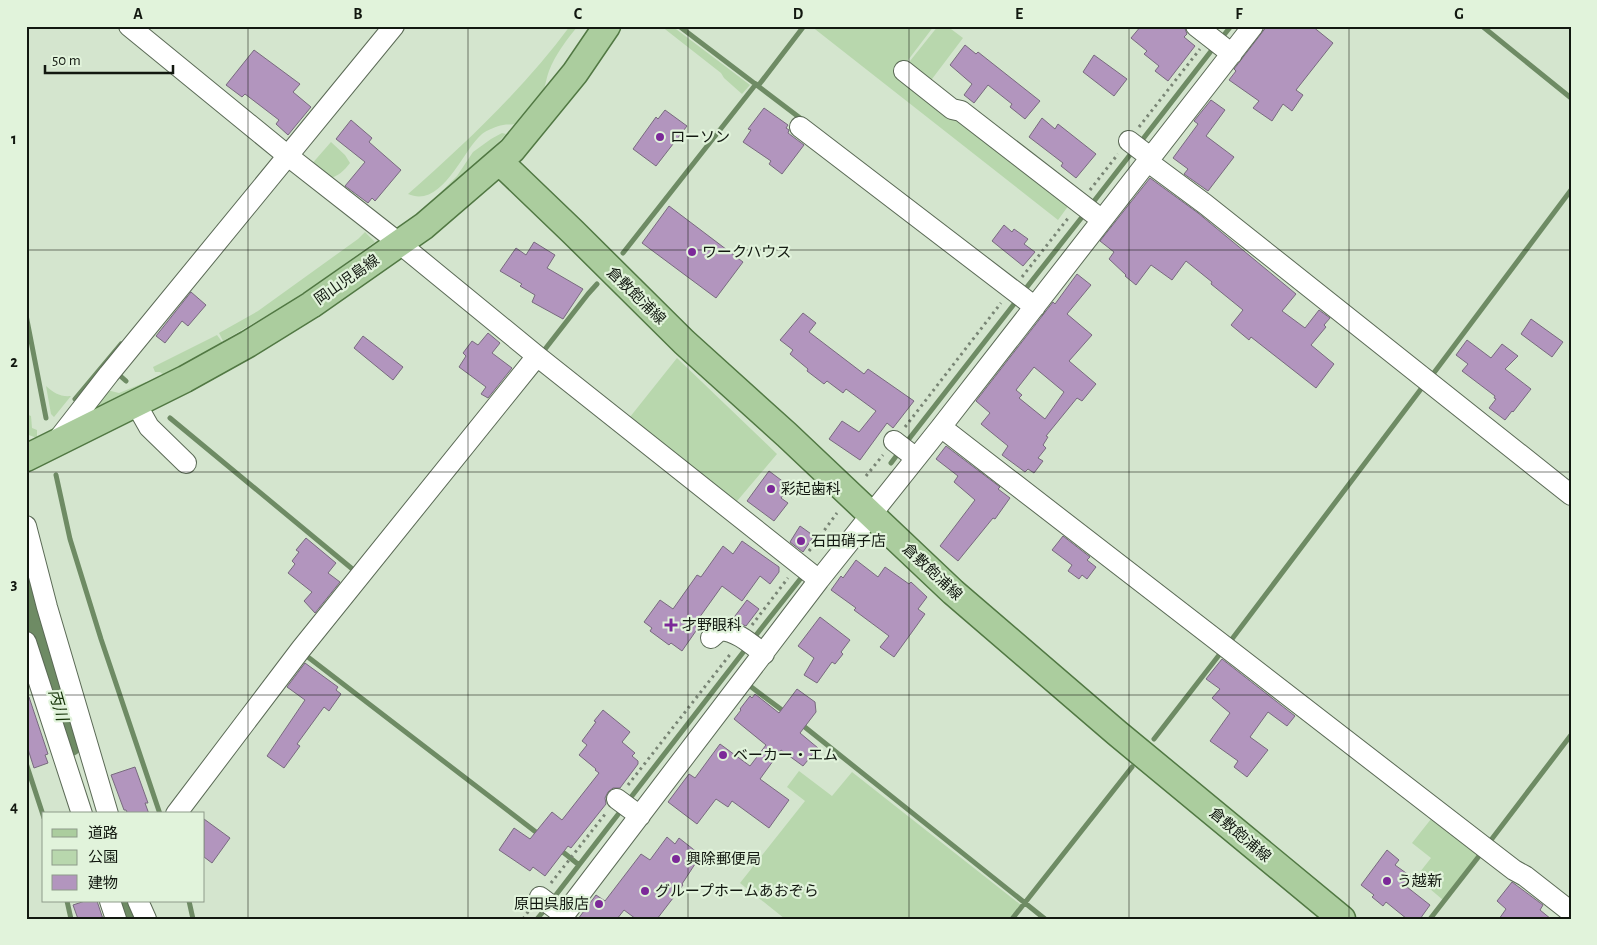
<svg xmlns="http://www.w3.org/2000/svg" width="1597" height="945" font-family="'Alegreya Sans','Noto Sans JP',sans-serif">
<rect width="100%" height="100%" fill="#d4e5ce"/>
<path fill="#b8d7ad" d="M 570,26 L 578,26 C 567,39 555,55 549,71 C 546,79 545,89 541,97 C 537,103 521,122 515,124 C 511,125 507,124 503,125 C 497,126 487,130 482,134 C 462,151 442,209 408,194 C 466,143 524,88 570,26 Z
M 661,26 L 672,26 L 750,85 L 742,94 L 724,78 L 721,73 Z
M 811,26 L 934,26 L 899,72 L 1069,205 L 1058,220 Z
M 938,26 L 947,26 L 963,38 L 929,83 L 906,66 Z
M 502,133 L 506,134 C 485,156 464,176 439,194 L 457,176 L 473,152 L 491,139 Z
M 331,142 L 345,155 L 350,163 C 344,171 338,176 329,179 L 310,166 Z
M 365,232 L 375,242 L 297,298 L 223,341 L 219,333 L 258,311 L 358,239 Z
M 217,335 L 223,343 L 164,375 L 160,372 L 155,372 L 153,367 Z
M 677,358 L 777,454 L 732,507 L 626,422 Z
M 146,382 L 149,383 L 82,415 L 103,389 L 119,393 Z
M 46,386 C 54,393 60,397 71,396 L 54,417 L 51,414 Z
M 26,414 L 31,416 L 32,428 L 37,430 L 37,438 L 26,434 Z
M 799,771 L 832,796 L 852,772 L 1021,905 L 1009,919 L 785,919 L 740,883 L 805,801 L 787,787 Z
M 1435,814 L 1482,850 L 1443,900 L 1416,877 L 1431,858 L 1412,843 Z"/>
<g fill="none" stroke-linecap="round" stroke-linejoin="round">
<path stroke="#6e8b64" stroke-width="5" d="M 679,26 L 804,121
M 1482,26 L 1571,98
M 1220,40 L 1231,26
M 758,86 L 804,26
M 1139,144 L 1215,46
M 1091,205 L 1133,151
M 623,253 L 756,84
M 1023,292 L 1086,212
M 26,315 L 46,418
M 542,353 L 588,294 L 597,284
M 117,373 L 126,381
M 1430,378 L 1571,190
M 75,399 L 121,344
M 170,418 L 356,572
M 905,444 L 1018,299
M 891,463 L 900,451
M 56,475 L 70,539 L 101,639 L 160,814
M 753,639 L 805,573
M 1229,643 L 1424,385
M 304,654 L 541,836
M 750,686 L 786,713
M 801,724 L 1045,919
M 1154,739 L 1223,650
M 26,763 L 44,818
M 628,801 L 748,646
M 1488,844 L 1571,735
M 558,848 L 579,865
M 552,900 L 623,808
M 67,901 L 71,919
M 189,901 L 193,919
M 537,919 L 547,907
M 1012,919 L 1132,767
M 1430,919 L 1483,851"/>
<path stroke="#6e8b64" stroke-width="30" d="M 26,596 L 68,742
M 120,901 L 127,919"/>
</g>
<path fill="#b295be" stroke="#786a7e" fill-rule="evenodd" d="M 1141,26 L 1184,26 L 1187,34 L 1184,37 L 1195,46 L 1168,81 L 1155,71 L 1159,66 L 1144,54 L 1147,51 L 1131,38 Z
M 1267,26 L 1312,26 L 1333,43 L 1296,90 L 1303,95 L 1292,111 L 1283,104 L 1272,121 L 1253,108 L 1259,101 L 1229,80 L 1236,71 L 1234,69 Z
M 965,45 L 976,54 L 978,52 L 1040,101 L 1025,119 L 1010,107 L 1012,104 L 988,85 L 974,103 L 964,95 L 972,84 L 950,65 Z
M 254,50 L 300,84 L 293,92 L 311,107 L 288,135 L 276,124 L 279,120 L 245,94 L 242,97 L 226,85 Z
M 1094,55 L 1127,79 L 1114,96 L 1083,72 Z
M 1211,100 L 1225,110 L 1206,136 L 1234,157 L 1208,191 L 1184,174 L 1188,169 L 1173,158 L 1198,124 L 1194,121 Z
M 764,108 L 788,125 L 786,128 L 789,130 L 788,133 L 804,145 L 782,174 L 769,164 L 771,161 L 743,142 L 751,130 L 748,129 Z
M 665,110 L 687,126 L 656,166 L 633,149 L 656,117 L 658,119 Z
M 1042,118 L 1055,129 L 1058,124 L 1096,154 L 1076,178 L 1061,166 L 1063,163 L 1029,137 Z
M 351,120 L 372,138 L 369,142 L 401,170 L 375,201 L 372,198 L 368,203 L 345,186 L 365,162 L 336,139 Z
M 1150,178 L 1198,213 L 1296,294 L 1282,311 L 1305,328 L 1319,310 L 1330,318 L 1324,325 L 1326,327 L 1311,345 L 1334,364 L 1316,388 L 1251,337 L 1249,340 L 1231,325 L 1243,310 L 1211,284 L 1212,282 L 1186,261 L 1172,280 L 1151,265 L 1136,285 L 1125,276 L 1126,275 L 1109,259 L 1114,252 L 1100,241 Z
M 669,206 L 743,262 L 716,298 L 642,243 Z
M 1004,225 L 1012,232 L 1014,229 L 1028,239 L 1024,244 L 1035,252 L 1023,266 L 992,241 Z
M 534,242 L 555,255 L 547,268 L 583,289 L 563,319 L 532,302 L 535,295 L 520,286 L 522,284 L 500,271 L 516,248 L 526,255 Z
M 1077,274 L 1091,285 L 1067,314 L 1092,335 L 1069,361 L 1096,384 L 1082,401 L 1077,398 L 1046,436 L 1048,437 L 1043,445 L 1046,448 L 1038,458 L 1043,461 L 1034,473 L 1028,469 L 1025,472 L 1002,455 L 1008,446 L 981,424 L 990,413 L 976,401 L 1053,302 L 1055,304 ZM 1034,367 L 1064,392 L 1045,419 L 1019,398 L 1022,395 L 1016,390 Z
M 191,292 L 206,305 L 188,326 L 182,321 L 165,343 L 156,336 Z
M 803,313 L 816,323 L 809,332 L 864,374 L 868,369 L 914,401 L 893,428 L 887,423 L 860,460 L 829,439 L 842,421 L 859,432 L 876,411 L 846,389 L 843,393 L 827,381 L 824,384 L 807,371 L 808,369 L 790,354 L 793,350 L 780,340 Z
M 1531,319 L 1563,342 L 1552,357 L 1521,334 Z
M 488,333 L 500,343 L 492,353 L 512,368 L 488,398 L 481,394 L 486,387 L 459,367 L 466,356 L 463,353 L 472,341 L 478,345 Z
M 363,336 L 403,367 L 393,380 L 354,348 Z
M 1467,340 L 1491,358 L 1502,344 L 1518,356 L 1505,369 L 1531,389 L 1513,412 L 1512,411 L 1505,420 L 1489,408 L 1496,399 L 1494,398 L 1495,396 L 1462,371 L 1468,364 L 1456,355 Z
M 946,446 L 1000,487 L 998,489 L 1010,498 L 995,519 L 993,518 L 958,561 L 940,546 L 975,500 L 954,482 L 958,476 L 936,459 Z
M 769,471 L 789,486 L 781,498 L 788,503 L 774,521 L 747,501 Z
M 800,526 L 814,536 L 803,552 L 790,542 Z
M 1063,536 L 1090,557 L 1087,560 L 1096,567 L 1087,579 L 1082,575 L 1079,579 L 1068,571 L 1072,565 L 1052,550 Z
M 306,538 L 336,563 L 328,573 L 340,582 L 315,613 L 304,601 L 312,592 L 288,573 L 295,564 L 292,561 L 299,552 L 296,550 Z
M 742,541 L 779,567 L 779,572 L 770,584 L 760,576 L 742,601 L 722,586 L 694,625 L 698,628 L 682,651 L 671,643 L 669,645 L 650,631 L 652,628 L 644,622 L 660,600 L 673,609 L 697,575 L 701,577 L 723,546 L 733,554 Z
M 856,560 L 878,577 L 885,567 L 909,584 L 911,582 L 927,597 L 918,609 L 925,614 L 894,657 L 880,647 L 889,636 L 854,610 L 856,608 L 831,590 L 841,576 L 843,578 Z
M 747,600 L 759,609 L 746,626 L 732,620 Z
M 820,617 L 850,640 L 841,652 L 843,654 L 835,664 L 832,662 L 817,683 L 804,675 L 814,658 L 798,646 Z
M 1222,659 L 1295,716 L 1287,726 L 1268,712 L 1250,737 L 1268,750 L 1247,777 L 1234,767 L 1238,761 L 1210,741 L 1230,713 L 1212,698 L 1220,689 L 1206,679 Z
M 305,663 L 338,687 L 336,690 L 341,694 L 329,711 L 324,707 L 297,744 L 300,746 L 284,768 L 267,756 L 305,700 L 287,687 Z
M 797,689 L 815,702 L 816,712 L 800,733 L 818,748 L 803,766 L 781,750 L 760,779 L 789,800 L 769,828 L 732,801 L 728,807 L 716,799 L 697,824 L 668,802 L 689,774 L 695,778 L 720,744 L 750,766 L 766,745 L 734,719 L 741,710 L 740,709 L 750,696 L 752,698 L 755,694 L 779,713 Z
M 29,697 L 48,754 L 45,755 L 48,763 L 34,768 L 26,743 L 26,698 Z
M 603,710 L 630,732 L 622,742 L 635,753 L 632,756 L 638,761 L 638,764 L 620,788 L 613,788 L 608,792 L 605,798 L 606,804 L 571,848 L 568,846 L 545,876 L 533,867 L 530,871 L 499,850 L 514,828 L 530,839 L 552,812 L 562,820 L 599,773 L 595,770 L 596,769 L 579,755 L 587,745 L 582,741 L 596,722 L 594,721 Z
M 135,767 L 148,803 L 145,803 L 149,814 L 128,814 L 126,810 L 124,810 L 111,775 Z
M 204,819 L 230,838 L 212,863 L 204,857 Z
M 667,837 L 675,844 L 679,838 L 698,853 L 694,858 L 697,861 L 682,884 L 683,885 L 657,919 L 636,919 L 624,910 L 617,919 L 578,919 L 596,895 L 605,901 L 641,854 L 650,860 Z
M 1387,850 L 1399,860 L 1395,865 L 1413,878 L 1407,887 L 1430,905 L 1420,919 L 1407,919 L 1386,902 L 1383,906 L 1372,897 L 1374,895 L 1361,885 Z
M 1512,882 L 1543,905 L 1540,910 L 1551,919 L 1499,919 L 1506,909 L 1497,901 Z
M 85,901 L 97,901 L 103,919 L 78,919 L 73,905 Z"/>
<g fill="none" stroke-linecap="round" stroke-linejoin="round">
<defs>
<path id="minor" d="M 129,26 L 288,156 L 399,243 L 537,356 L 819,580
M 1196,26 L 1232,54
M 904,71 L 952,109 L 961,111 L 1102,220
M 800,127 L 1035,307
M 1129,141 L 1150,157
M 1147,161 L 1205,204 L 1571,495
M 136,404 L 149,427 L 186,463
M 941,427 L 1488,850 L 1514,870 L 1525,876 L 1571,912
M 894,441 L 916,458
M 56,442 L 109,374 L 394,26
M 26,526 L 47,607 L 108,814
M 711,638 L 720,630 C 737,631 751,644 764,654
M 26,642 L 82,814
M 617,799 L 640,816
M 176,814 L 301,649 L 537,356
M 540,897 L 564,915
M 110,901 L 116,919
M 138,901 L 146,919
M 561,919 L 819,580 L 941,427 L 1253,26"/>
<path id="major" d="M 500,162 L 573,232 L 684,342 L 787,435 L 953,592 L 1117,733 L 1342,919
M 26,458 L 185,379 L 248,344 L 311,305 L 424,226 L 512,150 L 575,73 L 607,26"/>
</defs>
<use href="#minor" stroke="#5b6a56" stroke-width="22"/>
<use href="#major" stroke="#517843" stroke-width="29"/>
<path stroke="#788474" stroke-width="3" stroke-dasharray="2.5 4" stroke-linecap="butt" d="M 1139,127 L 1200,49
M 1090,190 L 1118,154
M 1022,277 L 1069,217
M 905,427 L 1001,303
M 866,476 L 883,455
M 809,551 L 837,513
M 752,625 L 788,578
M 628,785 L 732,652
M 551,883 L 606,813
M 523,919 L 530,909"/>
<use href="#minor" stroke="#fff" stroke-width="20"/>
<use href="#major" stroke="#abcd9e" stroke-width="26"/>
</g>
<path fill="none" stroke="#121810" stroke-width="1" stroke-opacity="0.55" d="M 248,26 L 248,919M 468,26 L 468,919M 688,26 L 688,919M 909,26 L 909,919M 1129,26 L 1129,919M 1349,26 L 1349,919M 26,250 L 1571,250M 26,472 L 1571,472M 26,695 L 1571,695"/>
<g fill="#7c2999" stroke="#e1f3db" stroke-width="2">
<circle cx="660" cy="137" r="5"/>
<circle cx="692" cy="252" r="5"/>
<circle cx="771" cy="489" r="5"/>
<circle cx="801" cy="541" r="5"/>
<path d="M668.5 617.5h5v5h5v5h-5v5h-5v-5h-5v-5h5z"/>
<circle cx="723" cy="755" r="5"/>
<circle cx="676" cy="859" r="5"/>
<circle cx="1387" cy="881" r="5"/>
<circle cx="645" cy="891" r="5"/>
<circle cx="599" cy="904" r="5"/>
</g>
<g text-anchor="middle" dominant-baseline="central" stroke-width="4.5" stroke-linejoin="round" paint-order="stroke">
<g font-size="15" fill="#121810" stroke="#e1f3db" text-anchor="start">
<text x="670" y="137">ローソン</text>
<text x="702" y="252">ワークハウス</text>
<text x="781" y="489">彩起歯科</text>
<text x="811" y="541">石田硝子店</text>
<text x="682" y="625">才野眼科</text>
<text x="733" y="755">ベーカー・エム</text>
<text x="686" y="859">興除郵便局</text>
<text x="1397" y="881">う越新</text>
<text x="655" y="891">グループホームあおぞら</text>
<text x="589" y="904" text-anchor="end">原田呉服店</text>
</g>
<g font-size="15" fill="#121810" stroke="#e1f3db">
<text transform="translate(347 280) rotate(-35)">岡山児島線</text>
<text transform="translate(636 296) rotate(44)">倉敷飽浦線</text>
<text transform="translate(932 572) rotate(43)">倉敷飽浦線</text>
<text transform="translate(1240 835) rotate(40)">倉敷飽浦線</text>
</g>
<g font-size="16" font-style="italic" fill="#143206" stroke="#e1f3db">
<text transform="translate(58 705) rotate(74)">丙川</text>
</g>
</g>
<rect width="1597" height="945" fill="none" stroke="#e1f3db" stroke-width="55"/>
<rect x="42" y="812" width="162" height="90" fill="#e1f3db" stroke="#8e9b8a"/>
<rect x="52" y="829" width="25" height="8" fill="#abcd9e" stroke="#8e9b8a"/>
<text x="88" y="838" font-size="15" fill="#121810">道路</text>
<rect x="52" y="850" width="25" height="15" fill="#b8d7ad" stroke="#8e9b8a"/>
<text x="88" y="862" font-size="15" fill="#121810">公園</text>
<rect x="52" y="875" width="25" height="15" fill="#b295be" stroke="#8e9b8a"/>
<text x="88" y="888" font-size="15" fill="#121810">建物</text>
<path d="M45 65v8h128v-8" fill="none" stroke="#121810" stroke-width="2.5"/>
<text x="52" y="65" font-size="15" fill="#121810" stroke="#e1f3db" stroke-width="4" paint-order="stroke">50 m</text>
<rect x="28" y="28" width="1542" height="890" fill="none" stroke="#121810" stroke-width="2"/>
<g font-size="16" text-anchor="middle" font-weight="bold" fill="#121810">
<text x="138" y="19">A</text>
<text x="358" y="19">B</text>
<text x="578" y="19">C</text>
<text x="798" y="19">D</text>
<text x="1019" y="19">E</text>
<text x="1239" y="19">F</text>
<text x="1459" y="19">G</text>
<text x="14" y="144">1</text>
<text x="14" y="367">2</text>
<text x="14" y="589">3</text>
<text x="14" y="812">4</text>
</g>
</svg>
